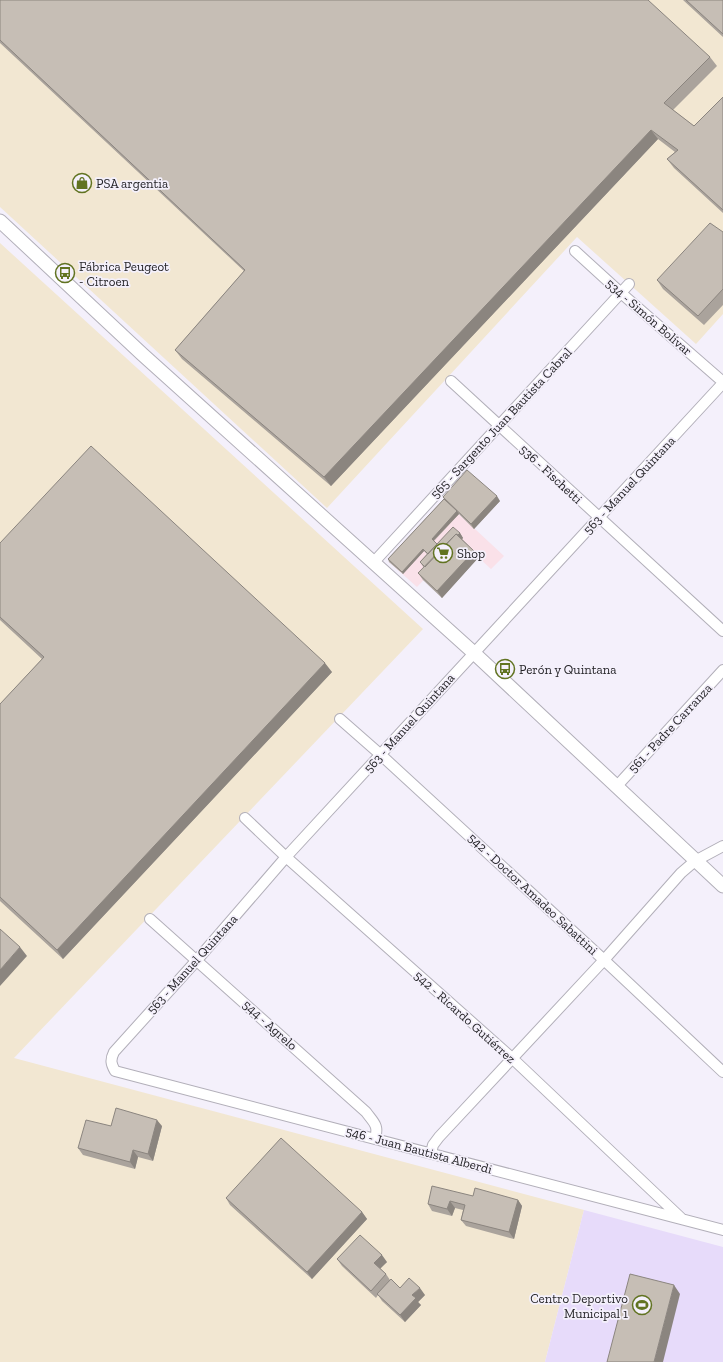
<svg xmlns="http://www.w3.org/2000/svg" width="723" height="1362" font-family="'Zilla Slab',serif">
<rect width="100%" height="100%" fill="#f4f0fb"/>
<path fill="#fae1e9" d="M 446,502 L 504,556 L 491,569 L 461,541 L 417,587 L 389,562 Z"/>
<path fill="#f2e7d2" d="M 0,0 L 723,0 L 723,314 L 696,344 L 577,237 L 327,508 L 0,207 Z
M 0,243 L 423,629 L 14,1058 L 584,1210 L 545,1362 L 0,1362 Z"/>
<path fill="#e7dbfa" d="M 584,1210 L 723,1247 L 723,1362 L 545,1362 Z"/>
<g fill="none" stroke-linecap="round" stroke-linejoin="round">
<defs>
<path id="minor" d="M 575,251 L 621,293 L 723,382
M 451,381 L 723,631
M 723,383 L 286,857 L 197,960 L 114,1052 C 110,1060 111,1064 115,1071 L 723,1230
M 373,563 L 629,284
M 340,719 L 381,755 L 604,960 L 723,1072
M 617,786 L 723,670
M 245,818 L 286,857 L 512,1058 L 681,1218
M 150,919 L 366,1112 C 374,1123 379,1125 375,1139
M 431,1153 L 433,1145 L 439,1137 L 604,960 L 681,873 L 695,861 L 723,846"/>
<path id="tertiary" d="M 0,221 L 142,354 L 474,653 L 723,886"/>
</defs>
<use href="#minor" stroke="#b2afb9" stroke-width="12"/>
<use href="#tertiary" stroke="#b2afb9" stroke-width="15"/>
<use href="#minor" stroke="#fff" stroke-width="10"/>
<use href="#tertiary" stroke="#fff" stroke-width="13"/>
</g>
<path fill="#aaa39c" d="M 0,0 L 710,57 L 717,66 L 673,110 L 694,126 L 723,97 L 723,213 L 674,168 L 667,159 L 675,152 L 658,139 L 331,486 L 182,359 L 175,350 L 244,271 L 0,43 Z
M 683,0 L 723,0 L 723,37 Z
M 723,232 L 723,305 L 704,325 L 663,289 L 657,280 Z
M 443,497 L 500,501 L 474,529 L 459,514 L 434,541 L 437,544 L 460,533 L 463,538 L 462,539 L 479,557 L 442,598 L 423,580 L 418,573 L 424,568 L 420,562 L 427,554 L 424,551 L 403,574 L 389,562 L 388,559 L 444,499 Z
M 0,543 L 332,672 L 63,959 L 0,901 L 0,704 L 42,659 L 0,620 Z
M 111,1126 L 162,1126 L 153,1161 L 138,1157 L 135,1169 L 83,1155 L 78,1148 Z
M 473,1196 L 518,1200 L 522,1206 L 514,1239 L 466,1226 L 461,1220 L 463,1210 L 455,1208 L 452,1216 L 432,1211 L 428,1204 Z
M 226,1198 L 362,1212 L 367,1219 L 312,1279 L 230,1205 Z
M 337,1259 L 387,1262 L 380,1268 L 386,1274 L 390,1280 L 400,1288 L 425,1295 L 418,1302 L 421,1305 L 405,1322 L 382,1301 L 378,1295 L 376,1298 L 342,1266 Z"/>
<path fill="#8b857f" d="M 651,130 L 658,139 L 331,486 L 324,477 Z
M 497,496 L 500,501 L 474,529 L 471,524 Z
M 457,511 L 459,514 L 433,541 L 432,539 Z
M 460,533 L 463,538 L 430,573 Z
M 423,549 L 424,551 L 403,574 L 402,572 Z
M 474,551 L 479,557 L 442,598 L 437,591 Z
M 325,663 L 332,672 L 63,959 L 57,950 Z
M 20,947 L 27,956 L 0,986 L 0,970 Z
M 157,1120 L 162,1126 L 153,1161 L 148,1154 Z
M 133,1150 L 138,1157 L 135,1169 L 130,1162 Z
M 518,1200 L 522,1206 L 514,1239 L 509,1232 Z
M 450,1201 L 455,1208 L 452,1216 L 447,1209 Z
M 362,1212 L 367,1219 L 312,1279 L 307,1272 Z
M 382,1255 L 387,1262 L 379,1270 L 374,1263 Z
M 674,1285 L 680,1294 L 663,1362 L 654,1362 Z
M 420,1288 L 425,1295 L 418,1302 L 421,1305 L 405,1322 L 400,1315 L 412,1295 Z"/>
<path fill="#c6beb5" stroke="#8b857f" d="M 0,0 L 648,0 L 710,57 L 664,103 L 694,126 L 723,97 L 723,210 L 667,159 L 678,150 L 651,130 L 324,477 L 175,350 L 245,270 L 0,40 Z
M 686,0 L 723,0 L 723,34 Z
M 710,223 L 723,232 L 723,289 L 698,316 L 657,280 Z
M 91,446 L 325,663 L 57,950 L 0,897 L 0,704 L 44,657 L 0,617 L 0,543 Z
M 467,470 L 497,496 L 471,524 L 443,497 Z
M 444,499 L 457,511 L 432,539 L 437,544 L 428,554 L 423,549 L 402,572 L 388,559 Z
M 453,527 L 460,533 L 458,535 L 456,534 L 425,567 L 420,562 Z
M 456,534 L 474,551 L 437,591 L 418,573 Z
M 0,929 L 20,947 L 0,970 Z
M 116,1108 L 157,1120 L 148,1154 L 133,1150 L 130,1162 L 78,1148 L 86,1120 L 111,1126 Z
M 281,1138 L 362,1212 L 307,1272 L 226,1198 Z
M 432,1186 L 473,1196 L 475,1188 L 518,1200 L 509,1232 L 461,1220 L 465,1205 L 450,1201 L 447,1209 L 428,1204 Z
M 360,1235 L 382,1255 L 374,1263 L 386,1274 L 371,1291 L 337,1259 Z
M 630,1274 L 674,1285 L 654,1362 L 607,1362 Z
M 409,1278 L 420,1288 L 412,1295 L 416,1298 L 400,1315 L 377,1294 L 391,1279 L 400,1288 Z"/>
<defs>
<symbol id="shop-ring" viewBox="-11 -11 22 22"><circle r="9.5" fill="#f4f0fb" stroke="#617321" stroke-width="1.5"/><path d="M-5-2.5h2.3a2.7 3.5 0 0 1 5.4 0H5L5.5 6h-11ZM-1.5-2.5h3a1.5 2.3 0 0 0-3 0Z" fill="#617321"/></symbol>
<symbol id="bus-ring" viewBox="-11 -11 22 22"><circle r="9.5" fill="#f4f0fb" stroke="#617321" stroke-width="1.5"/><path d="M-5-6H5V4H4V6H2V4H-2V6H-4V4H-5ZM-3.5-4V0h7V-4ZM-3.5 1.2v1.5H-2V1.2ZM2 1.2v1.5H3.5V1.2Z" fill="#617321"/></symbol>
<symbol id="supermarket-ring" viewBox="-11 -11 22 22"><circle r="9.5" fill="#f4f0fb" stroke="#617321" stroke-width="1.5"/><path d="M-6-5.5h2.5l.6 2H6L4.5 2H-2.5L-4.4-4H-6ZM-1.5 3.2a1.3 1.3 0 1 0 .1 0ZM3 3.2a1.3 1.3 0 1 0 .1 0Z" fill="#617321"/></symbol>
<symbol id="stadium-ring" viewBox="-11 -11 22 22"><circle r="9.5" fill="#f4f0fb" stroke="#617321" stroke-width="1.5"/><path d="M0-5a6.5 5 0 1 0 0 10a6.5 5 0 1 0 0-10ZM-3.5-1.8h7v3.6h-7Z" fill="#617321"/></symbol>
</defs>
<g fill-rule="evenodd">
<use href="#shop-ring" x="71" y="172" width="22" height="22"/>
<use href="#bus-ring" x="54" y="262" width="22" height="22"/>
<use href="#supermarket-ring" x="432" y="542" width="22" height="22"/>
<use href="#bus-ring" x="494" y="658" width="22" height="22"/>
<use href="#stadium-ring" x="631" y="1294" width="22" height="22"/>
</g>
<g text-anchor="middle" dominant-baseline="central" stroke-width="3.5" stroke-linejoin="round" paint-order="stroke">
<g font-size="13" fill="#252428" stroke="#f4f0fb" text-anchor="start">
<text x="96" y="183">PSA argentia</text>
<text x="79" y="266">Fábrica Peugeot<tspan x="79" dy="15">- Citroen</tspan></text>
<text x="457" y="553">Shop</text>
<text x="519" y="669">Perón y Quintana</text>
<text x="628" y="1298" text-anchor="end">Centro Deportivo<tspan x="628" dy="15">Municipal 1</tspan></text>
</g>
<g font-size="13" fill="#252428" stroke="#f4f0fb">
<text transform="translate(649 317) rotate(41)">534 - Simón Bolívar</text>
<text transform="translate(501 423) rotate(-47)">565 - Sargento Juan Bautista Cabral</text>
<text transform="translate(551 474) rotate(43)">536 - Fischetti</text>
<text transform="translate(629 485) rotate(-47)">563 - Manuel Quintana</text>
<text transform="translate(409 723) rotate(-48)">563 - Manuel Quintana</text>
<text transform="translate(670 728) rotate(-47)">561 - Padre Carranza</text>
<text transform="translate(533 894) rotate(43)">542 - Doctor Amadeo Sabattini</text>
<text transform="translate(192 964) rotate(-48)">563 - Manuel Quintana</text>
<text transform="translate(465 1017) rotate(42)">542 - Ricardo Gutiérrez</text>
<text transform="translate(270 1025) rotate(42)">544 - Agrelo</text>
<text transform="translate(419 1150) rotate(15)">546 - Juan Bautista Alberdi</text>
</g>
</g>
</svg>
